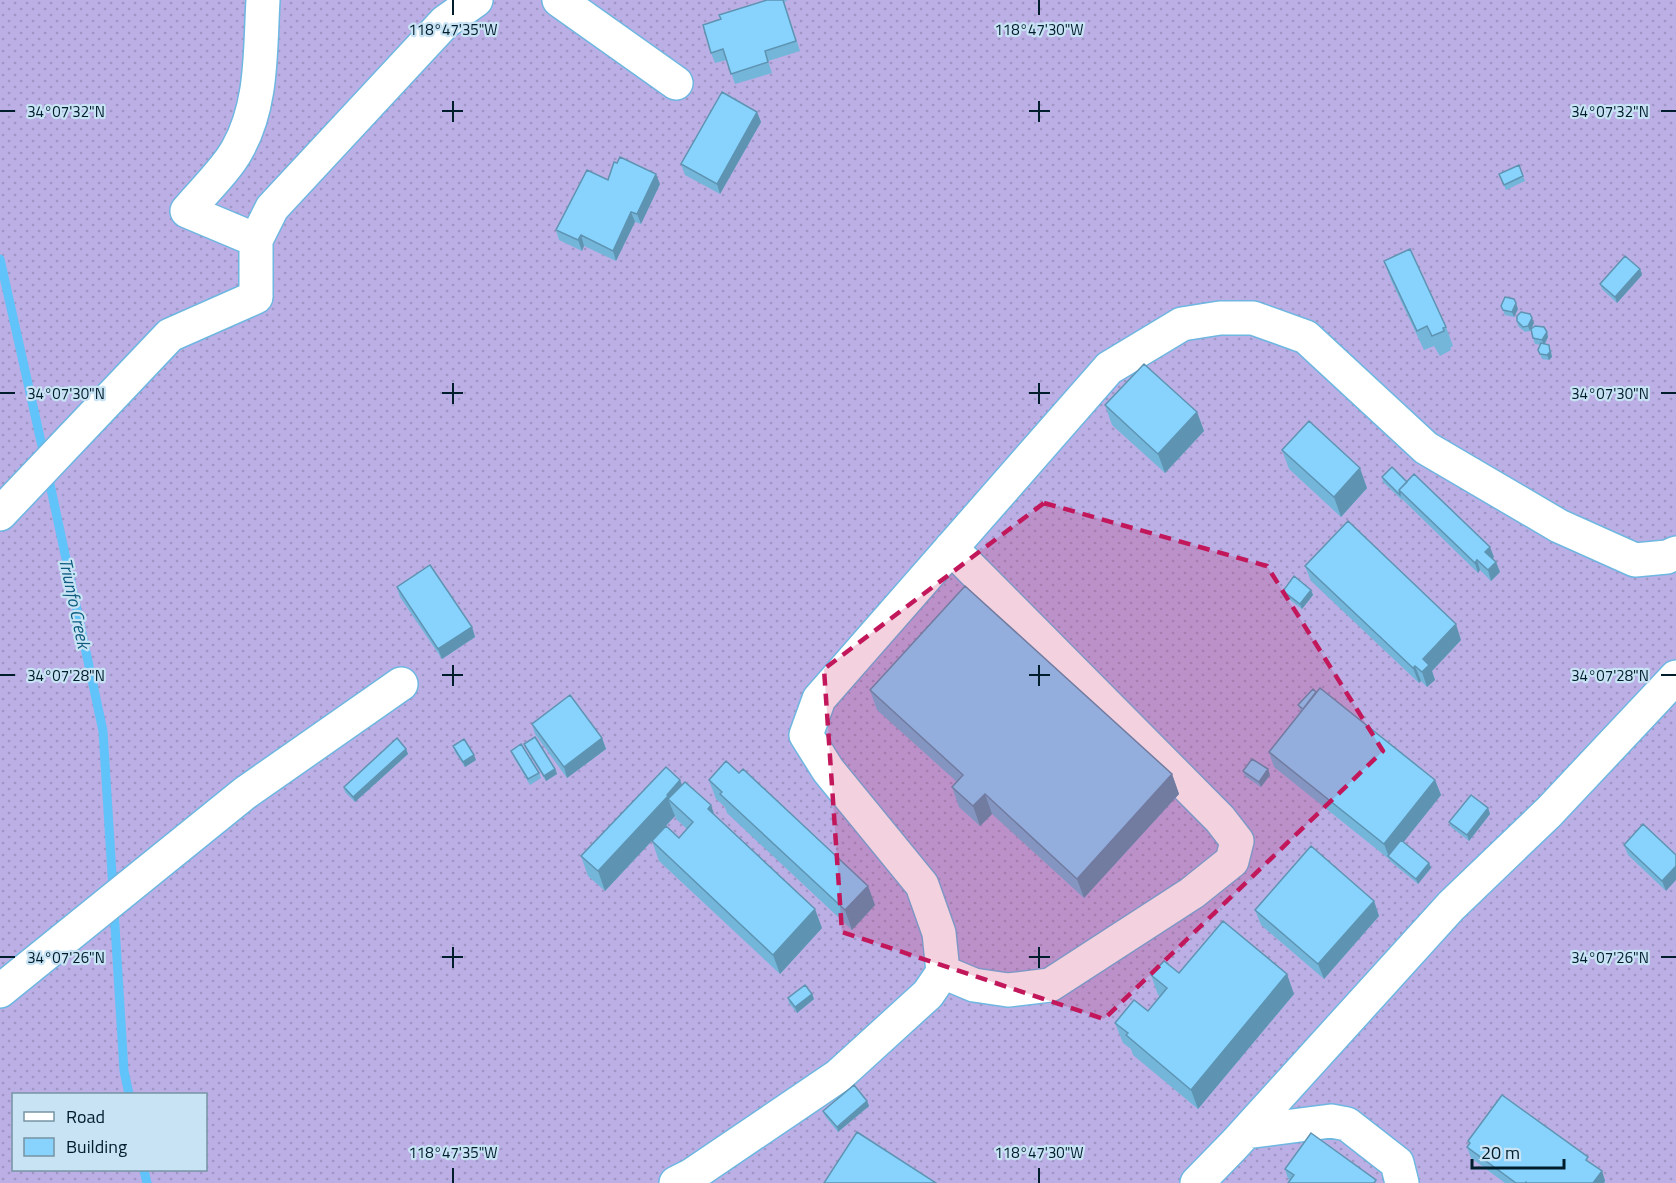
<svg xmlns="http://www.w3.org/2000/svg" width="1676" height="1183" font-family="'Titillium Web',sans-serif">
<defs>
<pattern id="grass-dots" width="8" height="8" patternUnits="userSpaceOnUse" patternTransform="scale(1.5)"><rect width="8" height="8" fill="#bbafe5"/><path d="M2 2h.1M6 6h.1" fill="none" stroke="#9f96c5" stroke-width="1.8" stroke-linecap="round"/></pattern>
</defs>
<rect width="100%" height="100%" fill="#c7e3f4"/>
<path fill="url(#grass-dots)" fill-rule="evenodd" d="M 0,0 L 1676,0 L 1676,1183 L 0,1183 ZM 14,1094 L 206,1094 L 206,1170 L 14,1170 Z"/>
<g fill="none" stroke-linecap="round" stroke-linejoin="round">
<path stroke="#60c3f9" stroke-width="9" d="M 0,259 L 44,455
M 48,475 L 103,731 L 113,890
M 114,910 L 124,1071 L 129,1094
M 144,1170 L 147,1183"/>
<defs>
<path id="minor" d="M 559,0 L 676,83
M 256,240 L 187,211 C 201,194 227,169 237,150 C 263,105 260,50 263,0
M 0,514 L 170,335 L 256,297 L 256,240 L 272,208 L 445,22 L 476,0
M 943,972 L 974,985 L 1008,990 L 1050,985 L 1192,893 L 1232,861 L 1237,841 L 1220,819 L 951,548
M 0,991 L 245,793 L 401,684
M 1246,1132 L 1331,1121 L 1347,1124 L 1397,1163 L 1402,1183
M 676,1183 L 692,1175 L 838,1076 L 928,994 L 943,972 L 939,933 L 922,885 L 828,770 L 806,735 L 819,699 L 1109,368 L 1182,324 L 1220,318 L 1253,318 L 1306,337 L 1426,448 L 1559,526 L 1635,560 L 1667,557 L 1676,553
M 1197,1183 L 1235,1144 L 1451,906 L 1549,812 L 1676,677"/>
</defs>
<use href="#minor" stroke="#6eb7e0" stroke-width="36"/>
<use href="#minor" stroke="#fff" stroke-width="33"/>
</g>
<path fill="#74b5da" d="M 767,0 L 788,0 L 784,2 L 800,51 L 768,61 L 772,73 L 735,84 L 727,60 L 715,63 L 711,53 L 721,19 Z
M 757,112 L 761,122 L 720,194 L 685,175 L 681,164 Z
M 1519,165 L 1525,181 L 1506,190 L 1499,174 Z
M 608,180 L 660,184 L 641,224 L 635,222 L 616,261 L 584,246 L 582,251 L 559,240 L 556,230 Z
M 1384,261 L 1446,327 L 1453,346 L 1450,348 L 1451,350 L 1440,356 L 1434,346 L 1424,350 L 1391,280 Z
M 1640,269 L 1642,275 L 1617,303 L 1602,289 L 1600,284 Z
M 1501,306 L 1518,309 L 1514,317 L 1505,315 Z
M 1517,321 L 1534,323 L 1530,331 L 1525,332 L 1518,326 Z
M 1547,332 L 1548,337 L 1545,344 L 1551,350 L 1552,357 L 1549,360 L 1542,359 L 1540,354 L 1541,345 L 1535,344 L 1533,338 Z
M 1105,405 L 1197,412 L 1204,431 L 1165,473 L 1112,425 Z
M 1282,450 L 1367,488 L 1341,517 L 1289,469 Z
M 1382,477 L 1407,482 L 1494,557 L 1492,558 L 1496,562 L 1500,572 L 1491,581 L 1480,570 L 1478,573 L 1402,499 L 1402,500 L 1383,482 Z
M 1305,566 L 1461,640 L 1432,671 L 1435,680 L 1427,687 L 1421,681 L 1419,683 L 1311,581 Z
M 397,587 L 472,627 L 475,637 L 442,659 L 400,597 Z
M 1311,590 L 1313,595 L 1302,609 L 1285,596 L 1283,591 Z
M 870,690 L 1172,774 L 1179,794 L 1084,898 L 992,814 L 980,826 L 959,807 L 952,787 L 957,782 L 877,710 Z
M 1298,705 L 1435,780 L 1441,795 L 1403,842 L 1429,863 L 1431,868 L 1418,884 L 1390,861 L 1389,859 L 1274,767 L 1269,752 L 1301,711 Z
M 532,724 L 602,738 L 606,749 L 567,778 L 535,734 Z
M 524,744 L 555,769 L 557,774 L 546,781 L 526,749 Z
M 453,746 L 476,760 L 465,767 L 455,752 Z
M 406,749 L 408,754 L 355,802 L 345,792 L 344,787 Z
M 511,751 L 539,773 L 541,778 L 530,785 L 513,756 Z
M 1268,769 L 1270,775 L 1261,787 L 1245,776 L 1243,771 Z
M 680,780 L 682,785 L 715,815 L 822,928 L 780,974 L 659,861 L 652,841 L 679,838 L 687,829 L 676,819 L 675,816 L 605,891 L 588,876 L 581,856 Z
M 709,780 L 868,886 L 875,905 L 852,930 L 727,813 L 725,807 L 716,799 Z
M 1488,808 L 1490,814 L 1469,841 L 1451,827 L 1449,822 Z
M 1643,824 L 1666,891 L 1628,855 L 1624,845 Z
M 1374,901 L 1379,916 L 1324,979 L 1261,925 L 1255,910 Z
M 1179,973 L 1294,994 L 1198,1109 L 1133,1055 L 1131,1049 L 1123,1043 L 1115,1023 L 1148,1011 L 1160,996 L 1158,995 L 1151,975 Z
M 812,994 L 814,999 L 797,1013 L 789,1003 L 788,998 Z
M 867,1101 L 869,1106 L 838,1132 L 825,1116 L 823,1111 Z
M 1468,1141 L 1590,1162 L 1602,1171 L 1605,1181 L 1604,1183 L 1505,1183 L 1471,1158 L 1467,1147 L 1469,1144 Z
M 1285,1169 L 1376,1180 L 1290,1180 L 1288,1179 Z"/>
<path fill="#5e94b2" d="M 757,112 L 761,122 L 720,194 L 717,184 Z
M 656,174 L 660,184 L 641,224 L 637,214 Z
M 631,212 L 635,222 L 616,261 L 613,251 Z
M 581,235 L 584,246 L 582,251 L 578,240 Z
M 1640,269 L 1642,275 L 1617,303 L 1615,297 Z
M 1516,303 L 1518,309 L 1514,317 L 1512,312 Z
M 1532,318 L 1534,323 L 1530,331 L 1528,326 Z
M 1547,332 L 1548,337 L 1544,345 L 1542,340 Z
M 1549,345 L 1552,357 L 1549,360 L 1547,355 Z
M 1197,412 L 1204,431 L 1165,473 L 1158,454 Z
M 1360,468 L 1367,488 L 1341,517 L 1334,497 Z
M 1490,547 L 1494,557 L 1489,562 L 1485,552 Z
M 1477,560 L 1480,570 L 1478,573 L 1475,563 Z
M 1496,562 L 1500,572 L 1491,581 L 1488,570 Z
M 1311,590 L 1313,595 L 1302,609 L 1300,604 Z
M 1456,624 L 1461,640 L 1432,671 L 1435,680 L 1427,687 L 1422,672 L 1423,659 Z
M 472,627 L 475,637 L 442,659 L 438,649 Z
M 1415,666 L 1421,681 L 1419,683 L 1413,668 Z
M 602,738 L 606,749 L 567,778 L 564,767 Z
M 406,749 L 408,754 L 355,802 L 353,797 Z
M 474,755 L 476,760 L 465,767 L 463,762 Z
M 555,769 L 557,774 L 546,781 L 544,776 Z
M 1268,769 L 1270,775 L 1261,787 L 1259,782 Z
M 1172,774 L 1179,794 L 1084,898 L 1077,879 Z
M 680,780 L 687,799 L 668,799 L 675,816 L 605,891 L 598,871 Z
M 1435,780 L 1441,795 L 1391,858 L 1389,857 L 1384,844 Z
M 985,794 L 992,814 L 980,826 L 973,806 Z
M 711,805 L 718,825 L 708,809 Z
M 1488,808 L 1490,814 L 1469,841 L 1467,835 Z
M 1429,863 L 1431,868 L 1418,884 L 1416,879 Z
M 1676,866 L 1676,880 L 1666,891 L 1662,881 Z
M 868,886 L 875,905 L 852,930 L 845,910 Z
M 1374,901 L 1379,916 L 1324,979 L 1318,964 Z
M 815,909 L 822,928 L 780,974 L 773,955 Z
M 1287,974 L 1294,994 L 1198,1109 L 1191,1090 Z
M 812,994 L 814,999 L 797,1013 L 795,1007 Z
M 867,1101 L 869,1106 L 838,1132 L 837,1127 Z
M 1602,1171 L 1605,1181 L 1604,1183 L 1593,1183 Z"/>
<path fill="#87d3fe" stroke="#5e94b2" stroke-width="1.5" d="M 767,0 L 783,0 L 796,41 L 765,51 L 768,62 L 731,74 L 723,49 L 711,53 L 703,25 L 721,19 L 719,15 Z
M 722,92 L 757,112 L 717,184 L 681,164 Z
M 620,157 L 656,174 L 637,214 L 631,212 L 613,251 L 581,235 L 578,240 L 556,230 L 587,170 L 608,180 L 614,162 L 617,163 Z
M 1519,165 L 1523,176 L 1504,185 L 1499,174 Z
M 1410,249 L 1446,327 L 1443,328 L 1444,331 L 1432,336 L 1427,326 L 1417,331 L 1384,261 Z
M 1625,256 L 1640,269 L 1615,297 L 1600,284 Z
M 1505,297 L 1514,299 L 1516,303 L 1512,312 L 1503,310 L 1501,306 Z
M 1521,312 L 1530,314 L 1532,318 L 1528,326 L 1523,327 L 1517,321 L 1517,316 Z
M 1535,326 L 1544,327 L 1547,332 L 1542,340 L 1533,338 L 1531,329 Z
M 1541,343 L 1549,345 L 1550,352 L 1547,355 L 1540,354 L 1538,350 Z
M 1144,364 L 1197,412 L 1158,454 L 1105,405 Z
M 1309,421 L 1360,468 L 1334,497 L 1282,450 Z
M 1392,467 L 1407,482 L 1399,490 L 1400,494 L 1400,495 L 1382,477 Z
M 1414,474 L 1490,547 L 1485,552 L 1496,562 L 1488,570 L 1477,560 L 1475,563 L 1399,490 Z
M 1348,521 L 1456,624 L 1423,659 L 1429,665 L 1422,672 L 1415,666 L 1413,668 L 1305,566 Z
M 430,565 L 472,627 L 438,649 L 397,587 Z
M 1294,576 L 1311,590 L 1300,604 L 1283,591 Z
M 965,586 L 1172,774 L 1077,879 L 985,794 L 973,806 L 952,787 L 963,775 L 870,690 Z
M 1320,688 L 1435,780 L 1384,844 L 1269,752 Z
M 1313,689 L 1316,692 L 1303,709 L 1298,705 Z
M 570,695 L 602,738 L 564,767 L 532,724 Z
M 535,737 L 555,769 L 544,776 L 524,744 Z
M 397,738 L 406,749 L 353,797 L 344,787 Z
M 464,739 L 474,755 L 463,762 L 453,746 Z
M 521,744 L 539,773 L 528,779 L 511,751 Z
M 1252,759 L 1268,769 L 1259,782 L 1243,771 Z
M 726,761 L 739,773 L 743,769 L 868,886 L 845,910 L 720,794 L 722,792 L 709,780 Z
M 666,767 L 680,780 L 667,795 L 668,796 L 598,871 L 581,856 Z
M 685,782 L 711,805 L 708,809 L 815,909 L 773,955 L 652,841 L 666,826 L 679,838 L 693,822 L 668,799 Z
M 1471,795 L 1488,808 L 1467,835 L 1449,822 Z
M 1643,824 L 1676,855 L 1676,866 L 1662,881 L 1624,845 Z
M 1401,840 L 1429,863 L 1416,879 L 1388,856 Z
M 1311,846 L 1374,901 L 1318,964 L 1255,910 Z
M 1223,921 L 1287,974 L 1191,1090 L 1126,1035 L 1128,1033 L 1115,1023 L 1134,1000 L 1148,1011 L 1167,988 L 1151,975 L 1164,961 L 1179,973 Z
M 805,985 L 812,994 L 795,1007 L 788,998 Z
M 854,1085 L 867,1101 L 837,1127 L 823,1111 Z
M 1502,1095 L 1588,1157 L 1586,1160 L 1602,1171 L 1593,1183 L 1527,1183 L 1526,1182 L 1525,1183 L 1516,1183 L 1467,1147 L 1470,1143 L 1468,1141 Z
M 857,1132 L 936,1183 L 824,1183 Z
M 1311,1133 L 1376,1180 L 1374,1183 L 1288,1183 L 1294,1175 L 1285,1169 Z"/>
<path fill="#c2185b" fill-opacity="0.2" stroke="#c2185b" stroke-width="4.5" stroke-dasharray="12 8" stroke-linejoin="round" d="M 1044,503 L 1267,566 L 1383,751 L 1104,1019 L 842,932 L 824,669 Z"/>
<path fill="none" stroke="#001d2c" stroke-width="2" d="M 453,0 L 453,15M 1039,0 L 1039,15M 453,101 L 453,122M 1039,101 L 1039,122M 0,111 L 15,111M 442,111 L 463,111M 1029,111 L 1050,111M 1661,111 L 1676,111M 453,383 L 453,404M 1039,383 L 1039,404M 0,393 L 15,393M 442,393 L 463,393M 1029,393 L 1050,393M 1661,393 L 1676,393M 453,665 L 453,686M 1039,665 L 1039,686M 0,675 L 15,675M 442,675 L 463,675M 1029,675 L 1050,675M 1661,675 L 1676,675M 453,947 L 453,968M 1039,947 L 1039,968M 0,957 L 15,957M 442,957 L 463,957M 1029,957 L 1050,957M 1661,957 L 1676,957M 453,1168 L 453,1183M 1039,1168 L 1039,1183"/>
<g text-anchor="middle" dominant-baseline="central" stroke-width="4.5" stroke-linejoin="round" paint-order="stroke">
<g font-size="18" font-style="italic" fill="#0d5c7f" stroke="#c7e3f4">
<text transform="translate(75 603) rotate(78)">Triunfo Creek</text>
</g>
</g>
<g font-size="15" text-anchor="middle" fill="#001d2c" stroke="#c7e3f4" stroke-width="4.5" stroke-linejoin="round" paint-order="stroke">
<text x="453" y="35">118°47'35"W</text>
<text x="1039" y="35">118°47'30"W</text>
<text x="66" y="117">34°07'32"N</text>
<text x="1610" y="117">34°07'32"N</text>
<text x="66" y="399">34°07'30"N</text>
<text x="1610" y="399">34°07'30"N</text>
<text x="66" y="681">34°07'28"N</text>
<text x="1610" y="681">34°07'28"N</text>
<text x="66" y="963">34°07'26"N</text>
<text x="1610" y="963">34°07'26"N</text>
<text x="453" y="1158">118°47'35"W</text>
<text x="1039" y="1158">118°47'30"W</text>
</g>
<rect x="12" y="1093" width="195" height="78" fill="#c7e3f4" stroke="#7794a4" stroke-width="1.5"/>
<rect x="24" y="1112" width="30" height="9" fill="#ffffff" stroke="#7794a4" stroke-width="1.5"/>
<text x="66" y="1123" font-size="18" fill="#001d2c">Road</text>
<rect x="24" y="1138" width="30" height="18" fill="#87d3fe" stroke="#7794a4" stroke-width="1.5"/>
<text x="66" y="1153" font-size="18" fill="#001d2c">Building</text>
<path d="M1472 1159v9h92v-9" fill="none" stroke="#001d2c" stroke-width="3"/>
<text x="1481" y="1159" font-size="18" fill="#001d2c" stroke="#c7e3f4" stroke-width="4.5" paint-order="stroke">20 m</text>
</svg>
